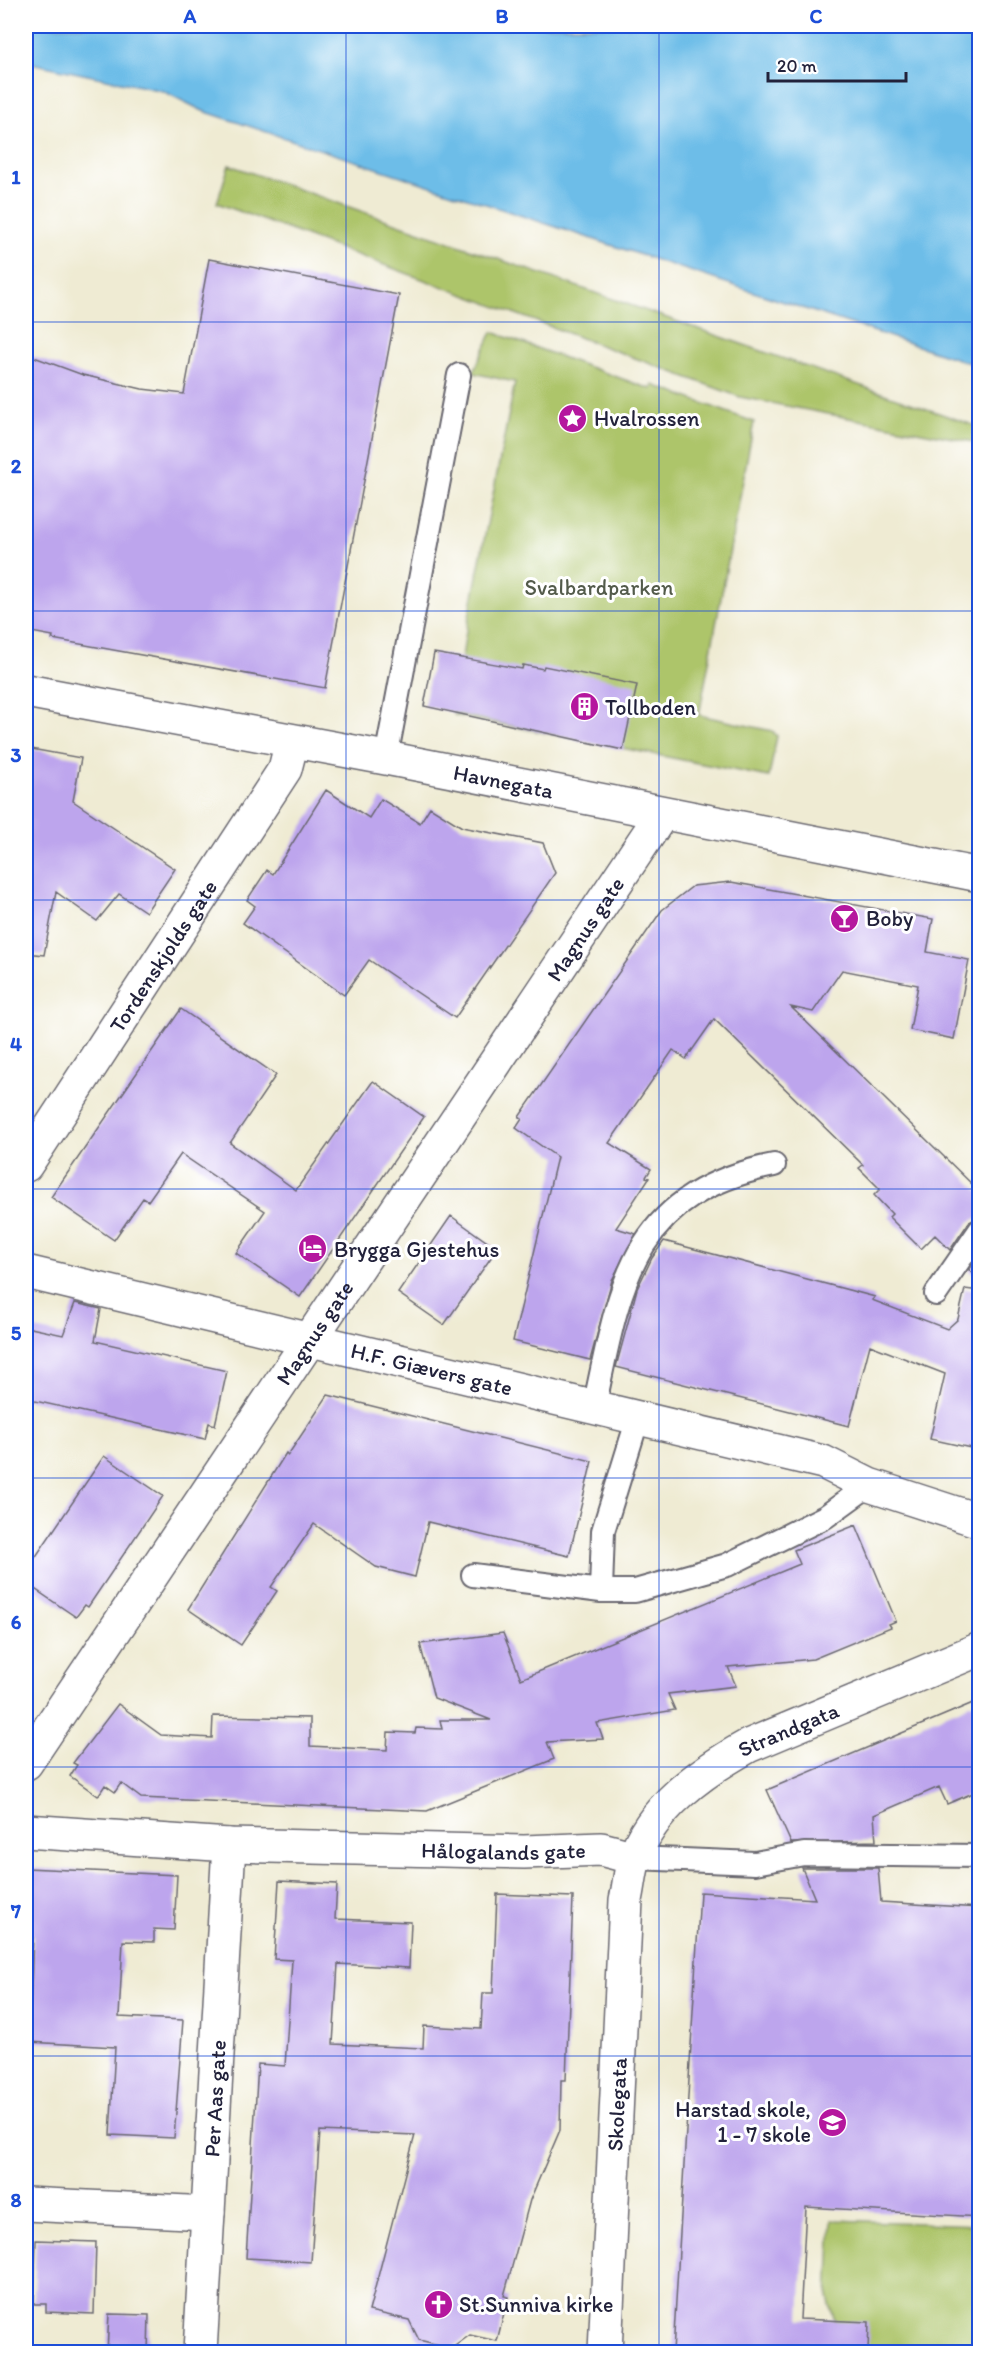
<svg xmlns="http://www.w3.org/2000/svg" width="1005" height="2378" font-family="Itim,sans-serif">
<rect width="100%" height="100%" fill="#fff"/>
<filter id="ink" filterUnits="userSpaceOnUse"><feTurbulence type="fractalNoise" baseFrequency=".0167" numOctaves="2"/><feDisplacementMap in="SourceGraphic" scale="12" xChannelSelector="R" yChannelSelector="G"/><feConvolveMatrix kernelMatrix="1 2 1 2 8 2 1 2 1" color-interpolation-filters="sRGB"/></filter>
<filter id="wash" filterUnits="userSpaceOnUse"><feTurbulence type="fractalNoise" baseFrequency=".008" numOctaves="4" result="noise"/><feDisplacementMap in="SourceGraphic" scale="24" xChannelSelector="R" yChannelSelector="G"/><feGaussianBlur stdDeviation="1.35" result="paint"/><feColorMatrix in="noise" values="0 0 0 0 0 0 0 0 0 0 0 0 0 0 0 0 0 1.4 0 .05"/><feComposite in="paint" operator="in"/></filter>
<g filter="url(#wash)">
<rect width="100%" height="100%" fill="#efebd3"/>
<path fill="#adc56a" stroke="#687452" stroke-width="1.5" d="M 229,165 L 979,427 L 979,443 L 740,397 L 217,203 Z
M 492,332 L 642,386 L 652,389 L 653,385 L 754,422 L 699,715 L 772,731 L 777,736 L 769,777 L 454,715 L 465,637 L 515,382 L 473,373 Z
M 832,2220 L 979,2225 L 979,2352 L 843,2352 L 828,2297 Z"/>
<path fill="#6dbde8" stroke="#487092" stroke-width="1.5" d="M 26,26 L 979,26 L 979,366 L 203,111 L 163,91 L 26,62 Z"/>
<g id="blocks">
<path fill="#bda5ed" d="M 209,259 L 399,295 L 325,688 L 52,639 L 53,636 L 26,631 L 26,354 L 83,375 L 142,389 L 184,394 Z
M 434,653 L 522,669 L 523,665 L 543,669 L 544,666 L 637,685 L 623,750 L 424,706 Z
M 26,748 L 81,758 L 73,801 L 175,869 L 146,912 L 119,894 L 97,921 L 56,892 L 44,955 L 26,953 Z
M 326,790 L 369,818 L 381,799 L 420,823 L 430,807 L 462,827 L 543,843 L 555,873 L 455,1018 L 369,960 L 344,995 L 243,923 L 255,906 L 247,900 L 267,870 L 273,874 Z
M 731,882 L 933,919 L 927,952 L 969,960 L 954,1039 L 910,1030 L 918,985 L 842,970 L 813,1012 L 791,1007 L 980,1192 L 980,1217 L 969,1222 L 950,1250 L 935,1235 L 921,1249 L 889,1217 L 892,1214 L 874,1195 L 880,1189 L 859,1168 L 863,1165 L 714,1019 L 686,1059 L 673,1050 L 609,1143 L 651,1169 L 646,1177 L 649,1178 L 616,1228 L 636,1234 L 612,1280 L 590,1360 L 513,1341 L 557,1157 L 516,1128 L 522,1119 L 519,1117 L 662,910 L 693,886 Z
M 181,1009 L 276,1075 L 230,1143 L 296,1190 L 373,1081 L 424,1117 L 300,1297 L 236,1253 L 265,1211 L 181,1154 L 148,1201 L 143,1198 L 114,1240 L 51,1197 Z
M 451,1216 L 497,1249 L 444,1325 L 398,1293 Z
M 664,1241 L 875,1297 L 872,1300 L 947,1329 L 958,1319 L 965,1289 L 980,1291 L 980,1450 L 930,1439 L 945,1374 L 870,1345 L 849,1426 L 616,1367 L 637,1289 L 652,1258 Z
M 980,1255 L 980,1281 L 969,1270 Z
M 75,1303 L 101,1309 L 95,1341 L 227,1371 L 215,1425 L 209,1423 L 205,1439 L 26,1399 L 26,1327 L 63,1335 Z
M 328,1395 L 592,1461 L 569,1556 L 428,1522 L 415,1577 L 376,1567 L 314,1524 L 271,1587 L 277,1591 L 241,1645 L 188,1609 L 286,1453 L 288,1455 Z
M 104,1456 L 163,1496 L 88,1607 L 85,1605 L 76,1617 L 26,1583 L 26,1571 Z
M 856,1525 L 896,1621 L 889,1624 L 891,1627 L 813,1659 L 728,1667 L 736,1686 L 668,1694 L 675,1710 L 597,1723 L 603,1739 L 547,1742 L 554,1759 L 427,1811 L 141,1798 L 121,1783 L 115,1792 L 105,1785 L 98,1796 L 70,1776 L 77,1765 L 73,1763 L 118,1704 L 161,1735 L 212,1738 L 213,1716 L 310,1718 L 310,1746 L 387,1750 L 388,1732 L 415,1733 L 416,1728 L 442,1729 L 440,1720 L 491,1720 L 434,1698 L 420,1644 L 503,1633 L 521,1679 L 800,1564 L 794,1550 Z
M 980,1700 L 980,1790 L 947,1804 L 939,1787 L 874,1815 L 876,1841 L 791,1843 L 767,1790 Z
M 26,1868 L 177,1875 L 174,1930 L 154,1929 L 154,1942 L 123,1941 L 119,2017 L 183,2020 L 174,2138 L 110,2135 L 115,2047 L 29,2042 L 33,1935 L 26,1935 Z
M 802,1868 L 878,1868 L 881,1902 L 980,1908 L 980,2217 L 806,2207 L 800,2319 L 869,2322 L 868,2352 L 673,2352 L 700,1892 L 815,1899 Z
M 279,1881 L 337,1884 L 335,1919 L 411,1922 L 409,1968 L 338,1964 L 333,2044 L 423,2048 L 424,2026 L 481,2029 L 483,1993 L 493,1993 L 497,1894 L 573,1897 L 566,2080 L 561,2080 L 560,2130 L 530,2200 L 504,2296 L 508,2297 L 497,2341 L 470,2335 L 452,2348 L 419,2340 L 409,2320 L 369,2311 L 415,2135 L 320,2131 L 311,2262 L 246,2258 L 258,2064 L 285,2066 L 292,1960 L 274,1959 Z
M 36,2240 L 96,2242 L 94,2314 L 46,2312 L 46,2304 L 34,2304 Z
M 109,2314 L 149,2315 L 148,2352 L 107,2352 Z"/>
</g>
</g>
<g filter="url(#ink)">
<use href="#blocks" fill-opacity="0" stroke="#6a6870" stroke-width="1.5"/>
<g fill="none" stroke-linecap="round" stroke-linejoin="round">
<defs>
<path id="lane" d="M 386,758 L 459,375
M 936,1294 L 980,1230
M 594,1408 C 620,1284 631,1194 774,1165
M 473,1575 L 601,1591 L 635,1591 L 727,1565 L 825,1517 L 869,1485
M 601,1591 L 603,1531 L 638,1418
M 635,1858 L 755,1863 L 804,1854 L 980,1856"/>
<g id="street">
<path id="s1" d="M 26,691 L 386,758 L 980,875"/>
<path id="s2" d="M 26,1165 L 285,769 L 292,741"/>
<path id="s3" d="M 26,1272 L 823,1462 L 869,1485 L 980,1521"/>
<path id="s4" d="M 26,1763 L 662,814"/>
<path id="s5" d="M 26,1831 L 229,1845 L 524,1852 L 601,1849 L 635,1858"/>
<path d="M 26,2204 L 208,2213"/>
<path id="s6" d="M 200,2352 L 229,1845"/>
</g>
<g id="highway">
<path id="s7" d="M 605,2352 L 626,1900 C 629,1887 630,1872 634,1859 C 651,1807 703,1771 748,1746 L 980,1649"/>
</g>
</defs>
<use href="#lane" stroke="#6a6870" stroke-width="26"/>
<use href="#street" stroke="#6a6870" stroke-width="36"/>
<use href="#highway" stroke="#6a6870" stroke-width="36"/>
<use href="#lane" stroke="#fff" stroke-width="22"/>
<use href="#street" stroke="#fff" stroke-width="33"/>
<use href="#highway" stroke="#fff" stroke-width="33"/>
</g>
</g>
<path fill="none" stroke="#1d4ed8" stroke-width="1.5" stroke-opacity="0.55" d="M 346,26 L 346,2352M 659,26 L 659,2352M 26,322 L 980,322M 26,611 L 980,611M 26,900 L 980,900M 26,1189 L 980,1189M 26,1478 L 980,1478M 26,1767 L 980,1767M 26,2056 L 980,2056"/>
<defs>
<symbol id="sight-disc" viewBox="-11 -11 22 22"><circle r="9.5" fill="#b5179e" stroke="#fff"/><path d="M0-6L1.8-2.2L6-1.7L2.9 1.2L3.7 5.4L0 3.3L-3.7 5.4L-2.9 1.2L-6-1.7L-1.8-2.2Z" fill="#fff"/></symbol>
<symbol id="building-disc" viewBox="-11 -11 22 22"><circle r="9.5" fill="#b5179e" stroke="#fff"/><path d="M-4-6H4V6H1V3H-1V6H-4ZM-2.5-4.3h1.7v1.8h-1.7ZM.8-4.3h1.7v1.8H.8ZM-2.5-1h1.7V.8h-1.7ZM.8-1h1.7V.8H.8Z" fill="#fff"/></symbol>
<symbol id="bar-disc" viewBox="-11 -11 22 22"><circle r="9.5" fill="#b5179e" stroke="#fff"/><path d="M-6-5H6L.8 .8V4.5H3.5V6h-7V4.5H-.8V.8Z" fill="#fff"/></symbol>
<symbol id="hotel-disc" viewBox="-11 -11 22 22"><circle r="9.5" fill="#b5179e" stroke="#fff"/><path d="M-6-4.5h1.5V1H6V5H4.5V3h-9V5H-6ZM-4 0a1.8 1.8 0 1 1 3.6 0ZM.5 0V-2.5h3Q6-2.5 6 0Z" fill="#fff"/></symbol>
<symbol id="school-disc" viewBox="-11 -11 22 22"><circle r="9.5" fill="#b5179e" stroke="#fff"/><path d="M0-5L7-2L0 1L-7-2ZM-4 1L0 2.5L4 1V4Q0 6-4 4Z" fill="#fff"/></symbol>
<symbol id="church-disc" viewBox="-11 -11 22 22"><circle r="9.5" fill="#b5179e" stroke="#fff"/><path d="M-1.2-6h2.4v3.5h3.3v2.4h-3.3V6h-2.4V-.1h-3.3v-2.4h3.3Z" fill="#fff"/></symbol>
</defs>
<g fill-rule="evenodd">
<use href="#sight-disc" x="556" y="402" width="33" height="33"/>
<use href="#building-disc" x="568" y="690" width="33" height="33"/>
<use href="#bar-disc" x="828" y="902" width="33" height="33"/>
<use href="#hotel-disc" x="296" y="1232" width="33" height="33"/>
<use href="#school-disc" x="816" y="2106" width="33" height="33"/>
<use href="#church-disc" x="422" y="2288" width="33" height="33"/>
</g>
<g text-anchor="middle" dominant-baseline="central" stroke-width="6" stroke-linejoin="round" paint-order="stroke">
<g font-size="22" fill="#22223b" stroke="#fff" text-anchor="start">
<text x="594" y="418">Hvalrossen</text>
<text x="605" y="707">Tollboden</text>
<text x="866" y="918">Boby</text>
<text x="334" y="1249">Brygga Gjestehus</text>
<text x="811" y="2109" text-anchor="end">Harstad skole,<tspan x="811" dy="25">1 - 7 skole</tspan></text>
<text x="459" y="2304">St.Sunniva kirke</text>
</g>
<g font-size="22" fill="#535b4b" stroke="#fff">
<text x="599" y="587">Svalbardparken</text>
</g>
<g font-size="22" fill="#22223b" stroke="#fff">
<text stroke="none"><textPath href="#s1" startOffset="486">Havnegata</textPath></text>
<text stroke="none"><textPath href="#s4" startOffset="1004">Magnus gate</textPath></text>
<text stroke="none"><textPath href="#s2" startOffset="250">Tordenskjolds gate</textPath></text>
<text stroke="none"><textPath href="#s4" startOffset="518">Magnus gate</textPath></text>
<text stroke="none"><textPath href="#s3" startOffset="417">H.F. Giævers gate</textPath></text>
<text stroke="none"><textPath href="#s7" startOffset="702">Strandgata</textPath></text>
<text stroke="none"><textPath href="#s5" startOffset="478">Hålogalands gate</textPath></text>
<text stroke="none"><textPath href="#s6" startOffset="254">Per Aas gate</textPath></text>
<text stroke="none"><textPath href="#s7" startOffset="248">Skolegata</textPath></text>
</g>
</g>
<rect width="1005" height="2378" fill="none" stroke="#fff" stroke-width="66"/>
<path d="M768 72v9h138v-9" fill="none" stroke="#22223b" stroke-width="3"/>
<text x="777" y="72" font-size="18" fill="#22223b" stroke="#ffffff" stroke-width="4.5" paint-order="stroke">20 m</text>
<rect x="33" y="33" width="939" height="2312" fill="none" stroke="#1d4ed8" stroke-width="2"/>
<g font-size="20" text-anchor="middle" font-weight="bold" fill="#1d4ed8">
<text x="190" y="23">A</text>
<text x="502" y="23">B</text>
<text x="816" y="23">C</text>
<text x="16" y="184">1</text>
<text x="16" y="473">2</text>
<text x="16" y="762">3</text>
<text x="16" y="1051">4</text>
<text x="16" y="1340">5</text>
<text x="16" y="1629">6</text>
<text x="16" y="1918">7</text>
<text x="16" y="2207">8</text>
</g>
</svg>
